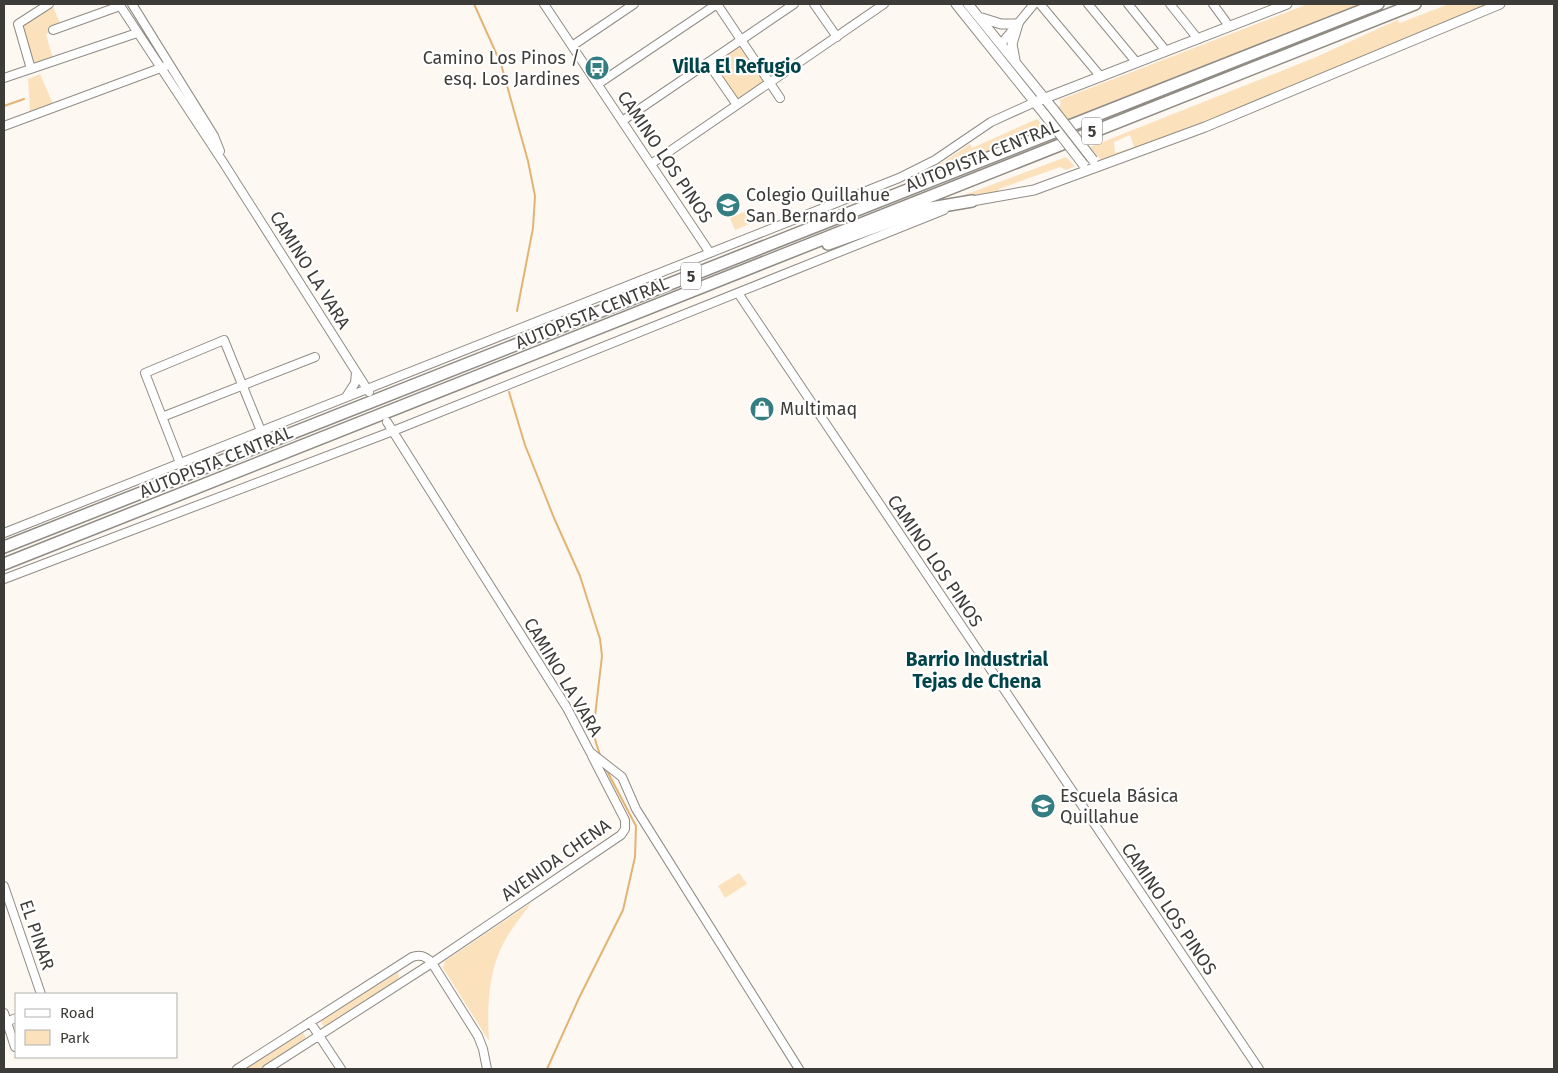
<svg xmlns="http://www.w3.org/2000/svg" width="1558" height="1073" font-family="'Fira Sans',sans-serif">
<rect width="100%" height="100%" fill="#fdf8f1"/>
<path fill="#fce1bd" fill-rule="evenodd" d="M 49,4 L 52,4 L 61,26 L 46,34 L 53,59 L 35,66 L 23,25 L 51,9 Z
M 1308,4 L 1362,4 L 1070,122 L 1059,108 L 1061,103 L 1059,100 Z
M 1449,4 L 1492,4 L 1175,134 L 1102,161 L 1090,147 L 1314,58 L 1397,20 L 1400,23 ZM 1130,135 L 1134,147 L 1115,153 L 1114,142 Z
M 741,46 L 766,82 L 739,101 L 714,64 Z
M 40,74 L 53,104 L 30,111 L 28,79 Z
M 1037,119 L 1047,130 L 926,179 L 924,175 L 970,144 L 972,148 Z
M 1066,157 L 1075,166 L 1066,170 L 1060,167 L 999,189 L 998,194 L 958,202 L 959,197 Z
M 753,208 L 759,220 L 735,230 L 730,218 Z
M 739,873 L 747,884 L 725,898 L 718,886 Z
M 531,903 C 522,916 512,928 504,942 C 488,972 487,1008 489,1041 L 443,968 L 445,961 Z
M 398,972 L 399,980 L 324,1027 L 321,1022 L 323,1019 Z
M 303,1033 L 306,1037 L 305,1041 L 261,1069 L 244,1069 Z"/>
<g fill="none" stroke-linecap="round" stroke-linejoin="round">
<path stroke="#e3b373" stroke-width="2" d="M 474,4 L 501,64 L 528,161 L 535,196 L 533,228 L 517,311
M 4,106 L 24,99
M 509,392 L 525,445 L 554,518 L 580,576 L 600,639 L 602,656 L 593,733 L 600,755
M 547,1069 L 579,998 L 623,910 L 635,857 L 636,826 L 606,769"/>
<defs>
<path id="minor" d="M 119,4 L 223,162 L 369,392
M 132,4 L 214,136 L 220,151
M 544,4 L 710,253
M 717,4 L 780,98
M 814,4 L 837,37
M 1040,4 L 1101,77
M 1088,4 L 1137,63
M 1128,4 L 1166,51
M 1170,4 L 1198,39
M 1213,4 L 1229,26
M 53,30 L 120,6
M 1001,44 L 1034,4
M 572,46 L 634,4
M 708,63 L 737,105
M 31,69 L 18,24 L 49,4
M 4,78 L 137,33
M 598,84 L 717,4
M 622,121 L 794,4
M 4,126 L 166,66
M 651,164 L 884,4
M 738,293 L 1259,1069
M 346,397 L 355,383 L 356,372
M 162,417 L 315,357
M 387,422 L 567,708 L 590,752 L 622,777 L 636,809 L 799,1069
M 180,463 L 145,373 L 224,340 L 261,431
M 4,533 L 899,178 L 935,160 L 991,122 L 1035,102
M 4,579 L 393,431 L 944,210
M 4,886 L 41,994
M 4,1013 L 15,1047
M 310,1022 L 341,1069
M 4,1023 L 16,1018
M 237,1069 L 412,957 C 420,954 426,956 432,963 L 478,1036 L 483,1049 L 487,1069
M 267,1069 L 432,963 L 621,835 L 625,829 L 625,820 L 592,756"/>
<path id="major" d="M 956,4 L 1045,115
M 968,4 L 1054,110
M 982,18 L 1001,24 L 1018,24
M 1015,60 L 1012,44 L 1018,24
M 1035,102 L 1287,4
M 972,201 L 1034,190 L 1205,127 L 1500,4"/>
<path id="highway" d="M 828,244 L 925,209 L 972,201
M 4,547 L 1378,4
M 4,564 L 1415,4"/>
</defs>
<use href="#minor" stroke="#908c85" stroke-width="10"/>
<use href="#major" stroke="#908c85" stroke-width="11"/>
<use href="#highway" stroke="#908c85" stroke-width="14"/>
<use href="#minor" stroke="#fff" stroke-width="8"/>
<use href="#major" stroke="#fff" stroke-width="9"/>
<use href="#highway" stroke="#fff" stroke-width="11"/>
<defs>
<path id="major-bridge" d="M 1054,110 L 1093,160
M 1045,115 L 1083,164"/>
</defs>
<use href="#major-bridge" stroke="#908c85" stroke-width="11" stroke-linecap="butt"/>
<use href="#major-bridge" stroke="#fff" stroke-width="9"/>
</g>
<defs>
<symbol id="bus-disc" viewBox="-11 -11 22 22"><circle r="9.5" fill="#347d82" stroke="#fff"/><path d="M-5-6H5V4H4V6H2V4H-2V6H-4V4H-5ZM-3.5-4V0h7V-4ZM-3.5 1.2v1.5H-2V1.2ZM2 1.2v1.5H3.5V1.2Z" fill="#fff"/></symbol>
<symbol id="school-disc" viewBox="-11 -11 22 22"><circle r="9.5" fill="#347d82" stroke="#fff"/><path d="M0-5L7-2L0 1L-7-2ZM-4 1L0 2.5L4 1V4Q0 6-4 4Z" fill="#fff"/></symbol>
<symbol id="shop-disc" viewBox="-11 -11 22 22"><circle r="9.5" fill="#347d82" stroke="#fff"/><path d="M-5-2.5h2.3a2.7 3.5 0 0 1 5.4 0H5L5.5 6h-11ZM-1.5-2.5h3a1.5 2.3 0 0 0-3 0Z" fill="#fff"/></symbol>
</defs>
<g fill-rule="evenodd">
<use href="#bus-disc" x="583" y="54" width="28" height="28"/>
<use href="#school-disc" x="714" y="191" width="28" height="28"/>
<use href="#shop-disc" x="748" y="395" width="28" height="28"/>
<use href="#school-disc" x="1029" y="792" width="28" height="28"/>
</g>
<g text-anchor="middle" dominant-baseline="central" stroke-width="4.5" stroke-linejoin="round" paint-order="stroke">
<g fill="#fff" stroke="#787674" stroke-width="1">
<rect x="1082" y="117.5" width="20" height="27" rx="4"/>
<rect x="681" y="262.5" width="20" height="27" rx="4"/>
</g>
<g font-size="16" font-weight="bold" fill="#3e3c39">
<text x="1092" y="131">5</text>
<text x="691" y="276">5</text>
</g>
<g font-size="18" fill="#3e3c39" stroke="#fff" text-anchor="start">
<text x="580" y="58" text-anchor="end">Camino Los Pinos /<tspan x="580" dy="21">esq. Los Jardines</tspan></text>
<text x="746" y="195">Colegio Quillahue<tspan x="746" dy="21">San Bernardo</tspan></text>
<text x="780" y="409">Multimaq</text>
<text x="1060" y="796">Escuela Básica<tspan x="1060" dy="21">Quillahue</tspan></text>
</g>
<g font-size="18" fill="#3e3c39" stroke="#fff">
<text transform="translate(982 156) rotate(-22)">AUTOPISTA CENTRAL</text>
<text transform="translate(665 157) rotate(56)">CAMINO LOS PINOS</text>
<text transform="translate(310 270) rotate(58)">CAMINO LA VARA</text>
<text transform="translate(592 313) rotate(-22)">AUTOPISTA CENTRAL</text>
<text transform="translate(216 462) rotate(-22)">AUTOPISTA CENTRAL</text>
<text transform="translate(935 561) rotate(56)">CAMINO LOS PINOS</text>
<text transform="translate(563 677) rotate(59)">CAMINO LA VARA</text>
<text transform="translate(556 860) rotate(-35)">AVENIDA CHENA</text>
<text transform="translate(1169 909) rotate(56)">CAMINO LOS PINOS</text>
<text transform="translate(37 935) rotate(71)">EL PINAR</text>
</g>
<g font-size="19" font-weight="bold" fill="#004449" stroke="#fff">
<text x="737" y="66">Villa El Refugio</text>
<text x="977" y="659">Barrio Industrial<tspan x="977" dy="22">Tejas de Chena</tspan></text>
</g>
</g>
<rect width="1558" height="1073" fill="none" stroke="#3e3c39" stroke-width="10"/>
<rect x="15" y="993" width="162" height="65" fill="#ffffff" stroke="#b2b1b0"/>
<rect x="25" y="1009" width="25" height="8" fill="#ffffff" stroke="#b2b1b0"/>
<text x="60" y="1018" font-size="15" fill="#3e3c39">Road</text>
<rect x="25" y="1030" width="25" height="15" fill="#fce1bd" stroke="#b2b1b0"/>
<text x="60" y="1043" font-size="15" fill="#3e3c39">Park</text>
</svg>
